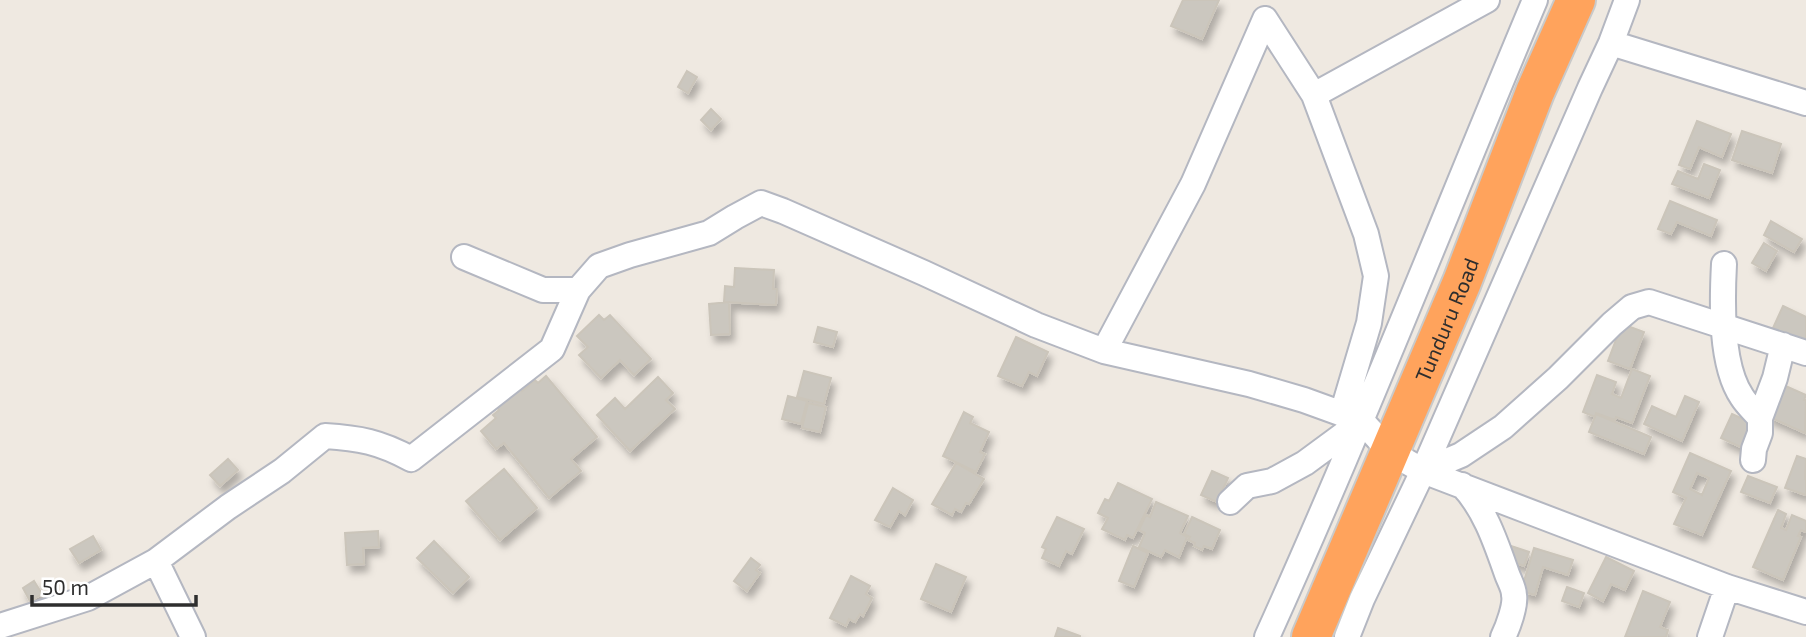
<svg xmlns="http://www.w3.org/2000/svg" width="1806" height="637" font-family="'Exo 2',sans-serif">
<defs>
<filter id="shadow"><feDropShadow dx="4" dy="7" stdDeviation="3.5" flood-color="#0004"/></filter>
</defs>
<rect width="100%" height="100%" fill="#efe9e1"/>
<path fill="#cbc7bf" stroke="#cbc5ba" stroke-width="2" fill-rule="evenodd" filter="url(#shadow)" d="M 1183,0 L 1219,0 L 1202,39 L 1171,26 Z
M 687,71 L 697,77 L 688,93 L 678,87 Z
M 711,109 L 721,119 L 711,130 L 701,120 Z
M 1697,121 L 1731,134 L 1722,157 L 1699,147 L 1690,169 L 1679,165 Z
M 1742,131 L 1781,144 L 1772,173 L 1732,160 Z
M 1704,164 L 1720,170 L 1709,198 L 1672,184 L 1678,171 L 1698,179 Z
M 1670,201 L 1717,220 L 1711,236 L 1677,222 L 1671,234 L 1658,229 Z
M 1771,221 L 1802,239 L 1794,252 L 1764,235 Z
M 1764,243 L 1777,251 L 1766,271 L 1752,263 Z
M 735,268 L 774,270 L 773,289 L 777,289 L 776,305 L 724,302 L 725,286 L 734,287 Z
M 729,302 L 730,334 L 711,335 L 709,304 Z
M 1783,306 L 1806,317 L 1806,343 L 1773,328 Z
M 599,315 L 604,320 L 610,315 L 651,359 L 634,375 L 620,360 L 601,378 L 579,355 L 588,347 L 577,336 Z
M 1622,324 L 1644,332 L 1630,369 L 1608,361 Z
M 818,327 L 837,332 L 833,347 L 814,342 Z
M 1016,337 L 1048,352 L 1037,376 L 1029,372 L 1022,386 L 998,376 Z
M 1632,369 L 1650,376 L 1632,423 L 1616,417 L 1615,420 L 1596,413 L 1595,417 L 1583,412 L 1597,375 L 1616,382 L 1612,394 L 1621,398 Z
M 804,371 L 831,378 L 824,404 L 797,397 Z
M 546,376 L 597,437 L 571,459 L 581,471 L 549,498 L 504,443 L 496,449 L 481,431 L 496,418 L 493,415 L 499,410 L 496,406 L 519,387 L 522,391 L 535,380 L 538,383 Z
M 658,377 L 673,393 L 666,400 L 675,409 L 630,451 L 597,415 L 615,398 L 625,409 Z
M 1781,384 L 1806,395 L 1804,400 L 1806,400 L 1805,433 L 1767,416 Z
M 788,396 L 807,401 L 801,424 L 782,419 Z
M 1685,396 L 1699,402 L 1682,441 L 1644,424 L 1652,406 L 1676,417 Z
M 808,403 L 826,407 L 820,432 L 802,428 Z
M 964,412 L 973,417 L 970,423 L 989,432 L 980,452 L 985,454 L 976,472 L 943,456 Z
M 1596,414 L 1651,437 L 1644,454 L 1589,432 Z
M 1732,414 L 1756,425 L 1745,449 L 1721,438 Z
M 1690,453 L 1731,471 L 1702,535 L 1674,524 L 1686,498 L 1673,492 ZM 1697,473 L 1709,478 L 1702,495 L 1690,489 Z
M 1797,456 L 1806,459 L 1805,479 L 1806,479 L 1806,495 L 1785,488 Z
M 228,459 L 238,470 L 220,486 L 210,475 Z
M 956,463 L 984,479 L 969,504 L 966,503 L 961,512 L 955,509 L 952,515 L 932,504 Z
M 504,469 L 537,508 L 500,540 L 466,501 Z
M 1212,471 L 1228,478 L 1217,502 L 1201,495 Z
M 1748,476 L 1777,487 L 1770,503 L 1741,492 Z
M 1118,483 L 1152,499 L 1133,538 L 1127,535 L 1125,540 L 1102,529 L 1108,518 L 1098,513 L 1105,499 L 1109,501 Z
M 893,488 L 913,500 L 905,515 L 899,511 L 890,527 L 875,520 Z
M 1156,502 L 1188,516 L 1180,533 L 1187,537 L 1179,557 L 1165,550 L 1161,557 L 1139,547 L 1145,533 L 1139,530 L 1146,515 L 1150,517 Z
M 1778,510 L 1786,514 L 1781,528 L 1786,530 L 1792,515 L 1806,521 L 1806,532 L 1801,530 L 1798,536 L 1801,537 L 1783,580 L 1753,567 Z
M 1057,517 L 1084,529 L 1072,554 L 1066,551 L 1059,566 L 1042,558 L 1046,549 L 1042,547 Z
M 1192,517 L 1220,530 L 1212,549 L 1204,546 L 1202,550 L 1194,546 L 1195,543 L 1188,540 L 1190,537 L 1184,534 Z
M 378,531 L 379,547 L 363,548 L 364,564 L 347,565 L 345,533 Z
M 93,536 L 101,550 L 79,563 L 70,549 Z
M 434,541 L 469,577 L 453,593 L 417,558 Z
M 1133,546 L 1148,553 L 1134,587 L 1119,581 Z
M 1511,546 L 1529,552 L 1524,566 L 1506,559 Z
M 1534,548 L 1573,560 L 1568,575 L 1543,567 L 1535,595 L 1521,591 Z
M 1606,557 L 1634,571 L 1625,590 L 1611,584 L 1603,601 L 1588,593 Z
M 751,558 L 760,565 L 756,570 L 760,573 L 747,591 L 734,581 Z
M 936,564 L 966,577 L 951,612 L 921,599 Z
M 851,576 L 870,586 L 866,594 L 872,598 L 863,616 L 860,614 L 855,622 L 849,619 L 846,626 L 830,618 Z
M 34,581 L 42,594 L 30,601 L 23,588 Z
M 1567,587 L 1584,593 L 1579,607 L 1562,601 Z
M 1643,591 L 1670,602 L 1660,627 L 1668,630 L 1666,637 L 1625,637 Z
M 1058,628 L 1080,636 L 1080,637 L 1055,637 Z"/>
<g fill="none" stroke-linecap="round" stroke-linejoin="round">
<defs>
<path id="street" d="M 1265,19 L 1314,95 L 1366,234 L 1376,276 L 1369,323 L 1342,414
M 1611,43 L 1806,103
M 1314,95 L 1487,0
M 464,257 L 543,290 L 578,290 L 599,266 L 630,255 L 709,233 L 735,217 L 761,203 L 783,211 L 924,273 L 1036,325 L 1104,351 L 1249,384 L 1304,400 L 1362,421 L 1390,452 L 1423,471 L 1727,587 L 1806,612
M 1724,264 C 1722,301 1720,365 1742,397 C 1747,405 1754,411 1760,418
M 1104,351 L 1193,184 L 1265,19
M 1753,460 L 1754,449 L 1760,433 L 1760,418 L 1775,378 L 1783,345
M 1423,471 L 1461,455 L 1503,427 L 1558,378 L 1612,324 L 1632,307 L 1649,302 L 1806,353
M 1462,485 C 1485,509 1496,543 1507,574 C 1509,580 1514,588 1514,595 C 1516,605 1508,627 1503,637
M 1230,502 L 1247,486 L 1272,481 L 1305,463 L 1362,421
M 156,561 L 193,637
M 0,626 L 88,598 L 156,561 L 228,507 L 282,471 L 325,436 C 359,438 380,442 411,459 L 552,349 L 578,290
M 1267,637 C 1362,427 1446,212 1535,0
M 1347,637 L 1362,599 L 1423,471 L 1590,88 L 1611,43 L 1627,0
M 1710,637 L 1727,587"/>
<g id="highway">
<path id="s1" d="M 1311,637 L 1462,282 L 1535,92 L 1576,0"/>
</g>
</defs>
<use href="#street" stroke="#b4b7c1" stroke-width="28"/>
<use href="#highway" stroke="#c9c9c9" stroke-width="42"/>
<use href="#street" stroke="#fff" stroke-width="24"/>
<use href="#highway" stroke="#ffa35c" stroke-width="38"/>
</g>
<g text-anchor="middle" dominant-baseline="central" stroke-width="7" stroke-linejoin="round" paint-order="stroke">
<g font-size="21" fill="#2e2e2e" stroke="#fff">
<text stroke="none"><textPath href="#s1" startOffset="345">Tunduru Road</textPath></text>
</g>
</g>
<path d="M32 595v10h164v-10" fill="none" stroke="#2e2e2e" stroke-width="3.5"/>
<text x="42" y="595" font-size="21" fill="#2e2e2e" stroke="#ffffff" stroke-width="5" paint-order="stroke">50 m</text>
</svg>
